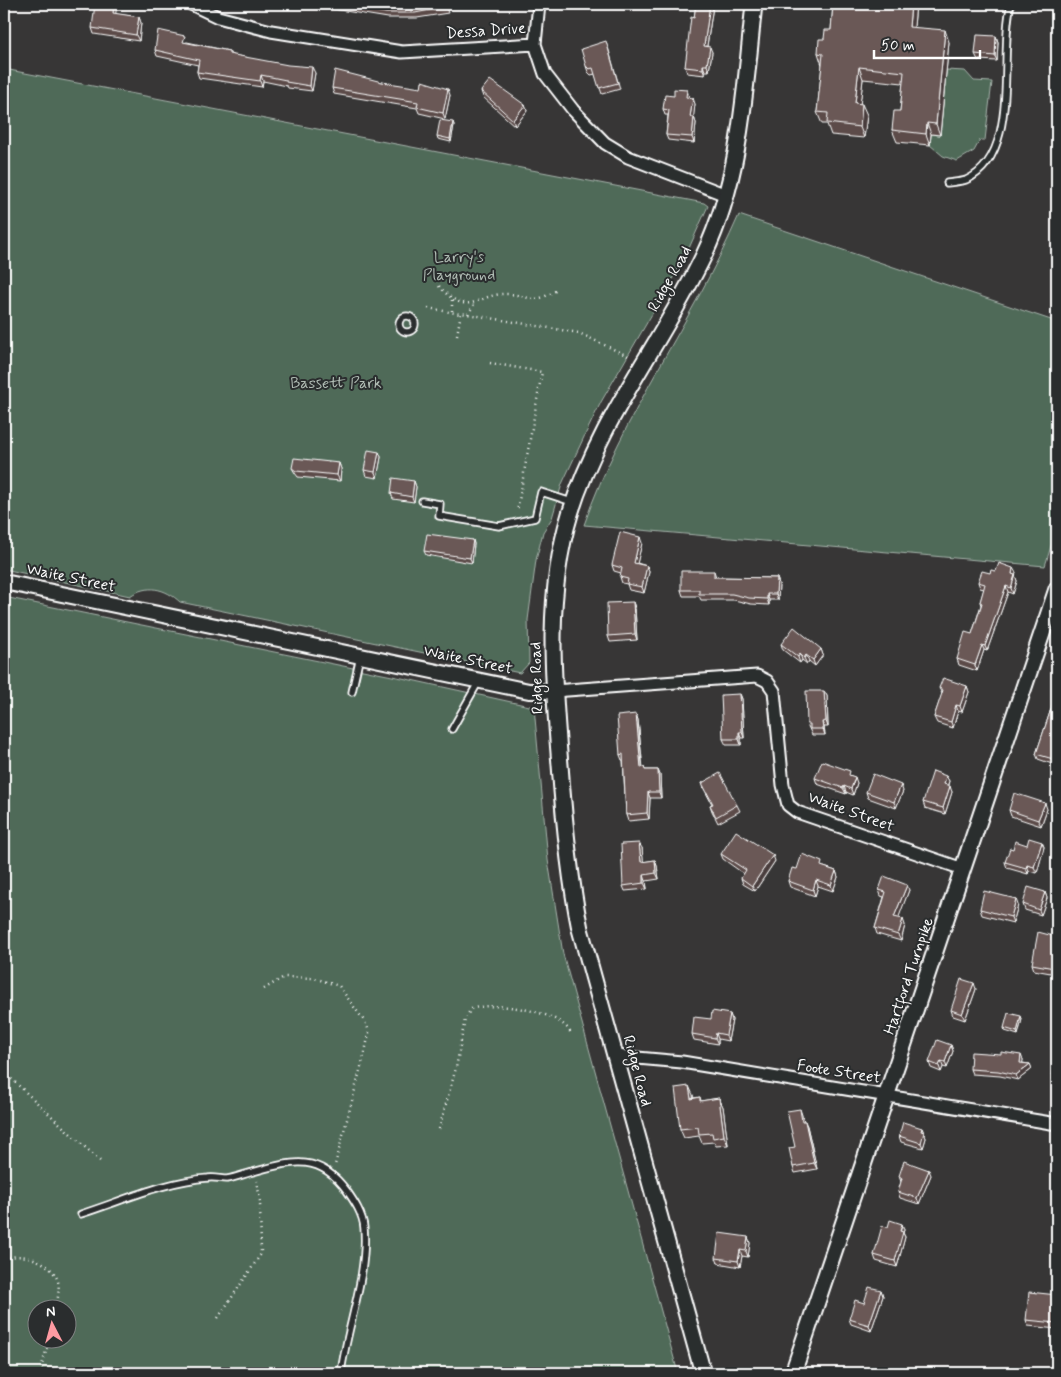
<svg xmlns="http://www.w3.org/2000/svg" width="1061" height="1377" font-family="Mynerve,sans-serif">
<rect width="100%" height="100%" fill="#373636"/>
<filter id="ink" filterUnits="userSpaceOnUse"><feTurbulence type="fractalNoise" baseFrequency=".02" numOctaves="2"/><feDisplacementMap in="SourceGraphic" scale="10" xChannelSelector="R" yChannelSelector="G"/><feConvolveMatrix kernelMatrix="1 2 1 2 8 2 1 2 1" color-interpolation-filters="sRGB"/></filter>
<g filter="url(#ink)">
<path fill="#4f6a59" stroke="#a7b4ac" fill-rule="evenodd" d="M 4,69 L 704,203 L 708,206 L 685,257 L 601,402 L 584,437 L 562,484 L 552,518 L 543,532 L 536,560 L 528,620 L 529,663 L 520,673 L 180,602 C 165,588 147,584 130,596 L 4,569 Z
M 946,70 L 965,71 L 974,81 L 992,82 L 985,140 L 980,140 L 974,151 L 957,161 L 943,156 L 930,145 L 931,134 L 940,135 Z
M 739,215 L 1057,322 L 1057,526 L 1045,566 L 584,525 C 622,415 693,321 739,215 Z
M 4,597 L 402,678 L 534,707 L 548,860 L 563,954 L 678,1373 L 4,1373 ZM 38,1310 L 68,1310 L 68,1340 L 38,1340 Z"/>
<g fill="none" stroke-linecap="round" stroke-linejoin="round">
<defs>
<path id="service" d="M 947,183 C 953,182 960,182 966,180 C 1022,155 998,53 1011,4
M399 324a8 8 0 1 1 16 0a8 8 0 1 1-16 0Z
M 422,501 L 440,504 L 439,516 L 499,526 L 535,518 L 541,492 L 572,502
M 352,692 L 360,656
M 452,729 L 479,681
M 81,1214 C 122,1201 165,1181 208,1178 C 215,1177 221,1179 227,1179 C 234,1178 242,1175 249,1173 C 290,1162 318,1151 347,1191 C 354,1201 363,1214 364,1228 C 368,1275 347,1326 341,1373"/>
<path id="minor" d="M 191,4 L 218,17 L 271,31 L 402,52 L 535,44 L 545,74 L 573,110 L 605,143 L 628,157 L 726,195
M 535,44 L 539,4
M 554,691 L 757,676 L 767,681 L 774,691 L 783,785 L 788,805 L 797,812 L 963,869
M 615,1056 L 682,1062 L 1057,1124"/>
<path id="tertiary" d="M 4,582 L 529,691 L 554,691"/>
<path id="secondary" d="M 703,1373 L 580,929 C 569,875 564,820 560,765 C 553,681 545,596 570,514 C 599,420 662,343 704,255 C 741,178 745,88 754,4
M 793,1373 L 1057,589"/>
</defs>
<use href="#service" stroke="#fff" stroke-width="9"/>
<use href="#minor" stroke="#fff" stroke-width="15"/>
<use href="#tertiary" stroke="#fff" stroke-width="18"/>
<use href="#secondary" stroke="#fff" stroke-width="19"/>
<path stroke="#fff" stroke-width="2.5" stroke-dasharray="1 4" stroke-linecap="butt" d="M 439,286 C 470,321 476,292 509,294 C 533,296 530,306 557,290
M 452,300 L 452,313
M 428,308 L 460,314
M 468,314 L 474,305
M 457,335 L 461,313 L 579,333 L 630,357
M 490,363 L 542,372 L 517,512
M 264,989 L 284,977 L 314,978 L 339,986 L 367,1025 L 369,1033 L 365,1052 L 335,1165
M 4,1072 L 100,1161
M 439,1129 L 456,1068 L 465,1019 L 471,1009 C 492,1001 562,1010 571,1034
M 4,1259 C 23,1251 51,1261 58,1281 C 60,1290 57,1301 56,1310
M 218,1318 L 261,1254 L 260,1201 L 257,1181
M 40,1373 L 49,1340"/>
<use href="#service" stroke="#2a2d2e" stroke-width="5.5"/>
<use href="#minor" stroke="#2a2d2e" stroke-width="11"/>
<use href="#tertiary" stroke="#2a2d2e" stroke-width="14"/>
<use href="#secondary" stroke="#2a2d2e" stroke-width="15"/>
</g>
<path fill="#5b4c4a" stroke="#fff" d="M 4,4 L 16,4 L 16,6 L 10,5 L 9,10 L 4,9 Z
M 329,4 L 433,4 L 446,7 L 448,13 L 417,18 L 388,18 L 333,9 L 331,4 Z
M 476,4 L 485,4 L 478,7 Z
M 696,4 L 715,4 L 715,6 L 713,6 L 707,46 L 712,52 L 709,71 L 705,71 L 705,75 L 687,73 L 685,67 L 694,18 Z
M 833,4 L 916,4 L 914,27 L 949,42 L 940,135 L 931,134 L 930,145 L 897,142 L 892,130 L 900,111 L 903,83 L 863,79 L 860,104 L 867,115 L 864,138 L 831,135 L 827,124 L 822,124 L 817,112 L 822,65 L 818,53 L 824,39 L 831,30 Z
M 116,14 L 139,17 L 141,23 L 139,41 L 94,34 L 92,28 Z
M 996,36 L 998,42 L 997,61 L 978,60 L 975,54 Z
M 187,42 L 229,51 L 231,55 L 315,73 L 312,91 L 288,88 L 287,86 L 263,81 L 262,87 L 199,78 L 197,72 L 198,65 L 157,56 L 155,50 Z
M 608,47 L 620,89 L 602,94 L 595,74 L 591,75 L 588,72 L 586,66 Z
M 382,82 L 450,95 L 445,119 L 419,113 L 417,108 L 334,94 L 332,88 Z
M 687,90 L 689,97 L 695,104 L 693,117 L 694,117 L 696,123 L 694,143 L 668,140 L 666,135 L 668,115 L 665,115 L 663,109 L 674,96 Z
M 481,91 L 525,105 L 527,111 L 515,126 L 483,97 Z
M 453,122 L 454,125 L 451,142 L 438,139 L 437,136 Z
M 379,452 L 381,457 L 377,478 L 366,476 L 364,470 Z
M 339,463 L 341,469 L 340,481 L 298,477 L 295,473 L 292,468 Z
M 414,481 L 416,487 L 414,502 L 393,499 L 391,493 Z
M 473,540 L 474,544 L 472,563 L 426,555 L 424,551 Z
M 642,543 L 637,563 L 647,566 L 649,572 L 644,593 L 629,590 L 627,584 L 622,583 L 620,577 L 621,573 L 614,571 L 612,565 Z
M 714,571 L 716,577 L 777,578 L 779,584 L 778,600 L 769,600 L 769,605 L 751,604 L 734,600 L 701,600 L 699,596 L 683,596 L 681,590 Z
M 996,571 L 1016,573 L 1015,575 L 1017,581 L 1013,594 L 1008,592 L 987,651 L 984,650 L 977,671 L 959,665 L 957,659 L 972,634 L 981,605 L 980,602 L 984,589 L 980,588 L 978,582 L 990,573 Z
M 633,602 L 635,608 L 637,640 L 610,642 L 608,636 Z
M 781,644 L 821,649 L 823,655 L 815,666 L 809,661 L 807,664 L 802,660 L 800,663 L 783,650 Z
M 967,686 L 969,692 L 962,712 L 958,711 L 953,728 L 937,723 L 934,717 L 942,694 L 939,688 Z
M 824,691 L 827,696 L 828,727 L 824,727 L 825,735 L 812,735 L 807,724 Z
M 1057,691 L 1057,759 L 1055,765 L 1038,759 L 1036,754 Z
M 740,694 L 742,699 L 744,738 L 741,738 L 741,745 L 726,745 L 723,739 Z
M 636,714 L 638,720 L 643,768 L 644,767 L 645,770 L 658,770 L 660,775 L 661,798 L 650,798 L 649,819 L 628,821 L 626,815 L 623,760 L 622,760 L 620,755 Z
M 852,776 L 857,783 L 853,795 L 846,792 L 846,794 L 817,784 L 815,778 Z
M 946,776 L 949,781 L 948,785 L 952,792 L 945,814 L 925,808 L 923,802 Z
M 702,783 L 737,805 L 740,811 L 718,823 L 712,811 L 710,805 L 712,804 L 704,789 Z
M 903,791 L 896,808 L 868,798 L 866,792 Z
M 1047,809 L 1041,826 L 1011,816 L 1009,810 Z
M 1042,842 L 1044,847 L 1037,873 L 1029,871 L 1028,874 L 1007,868 L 1005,862 L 1013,849 Z
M 642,848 L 643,862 L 655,860 L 657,866 L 659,879 L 646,881 L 647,889 L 625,891 L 623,886 Z
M 721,854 L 775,861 L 755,891 L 743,884 L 741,878 L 744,874 L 723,859 Z
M 824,867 L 836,871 L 838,877 L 833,891 L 818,886 L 815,896 L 790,887 L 788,881 L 797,869 Z
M 879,890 L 909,890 L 898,918 L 905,925 L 901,941 L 877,934 L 875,928 L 884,897 L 881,896 Z
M 1045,892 L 1047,898 L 1041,915 L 1025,910 L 1023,904 Z
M 1018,905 L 1013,923 L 982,915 L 980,909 Z
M 1057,937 L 1056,974 L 1034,970 L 1032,964 Z
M 976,989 L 965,1020 L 953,1016 L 951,1010 Z
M 730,1014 L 732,1020 L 728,1041 L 718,1039 L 718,1044 L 694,1040 L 692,1034 L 711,1019 Z
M 1022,1019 L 1018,1035 L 1005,1031 L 1004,1028 Z
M 951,1045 L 953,1051 L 947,1068 L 943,1067 L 941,1072 L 931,1068 L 929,1062 Z
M 1057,1056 L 1057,1083 L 1054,1083 L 1052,1077 Z
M 1023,1060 L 1022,1063 L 1030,1064 L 1032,1069 L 1018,1080 L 1000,1076 L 972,1074 L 970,1069 Z
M 693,1095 L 693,1098 L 700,1097 L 701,1101 L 719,1098 L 723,1107 L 728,1145 L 716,1146 L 714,1142 L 702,1143 L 699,1136 L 684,1138 L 680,1129 Z
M 800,1109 L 804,1121 L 807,1126 L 817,1169 L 795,1173 L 793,1167 Z
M 922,1128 L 926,1138 L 923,1148 L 901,1142 L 899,1136 Z
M 931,1175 L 919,1204 L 900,1198 L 898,1192 L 901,1182 L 899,1176 Z
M 902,1224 L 904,1230 L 903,1233 L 905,1237 L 897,1267 L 876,1261 L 874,1255 L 888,1227 Z
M 748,1237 L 750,1243 L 748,1257 L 742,1256 L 740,1267 L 718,1263 L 716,1258 Z
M 881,1290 L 883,1296 L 871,1331 L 851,1324 L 849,1319 L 864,1303 Z
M 1057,1295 L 1057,1329 L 1028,1326 L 1026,1320 Z"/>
<path fill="#4a3e3c" stroke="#fff" d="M 7,4 L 9,4 L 10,5 L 9,10 Z
M 114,4 L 117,4 L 115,19 L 113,13 Z
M 710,4 L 712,4 L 713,6 L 706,52 L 704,46 Z
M 911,4 L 916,4 L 913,38 L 909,27 Z
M 139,17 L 141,23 L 139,41 L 136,35 Z
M 945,30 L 949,42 L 940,135 L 936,124 Z
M 996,36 L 998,42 L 997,61 L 995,56 Z
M 710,47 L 712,52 L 709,71 L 707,65 Z
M 703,65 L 705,71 L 705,75 L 703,69 Z
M 312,67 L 315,73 L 312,91 L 310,86 Z
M 859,67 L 863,79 L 859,115 L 855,103 Z
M 261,75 L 263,81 L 262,87 L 260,81 Z
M 448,89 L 450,95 L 445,119 L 443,113 Z
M 693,98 L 695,104 L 693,123 L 690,117 Z
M 862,104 L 867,115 L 864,138 L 860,127 Z
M 525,105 L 527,111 L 515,126 L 513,120 Z
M 694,117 L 696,123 L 694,143 L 692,137 Z
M 453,122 L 454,125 L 451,142 L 450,139 Z
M 927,123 L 931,134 L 930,145 L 926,134 Z
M 379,452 L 381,457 L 377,478 L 375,472 Z
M 339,463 L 341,469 L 340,481 L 337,475 Z
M 414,481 L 416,487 L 414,502 L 412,497 Z
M 640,537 L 642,543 L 636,568 L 634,563 Z
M 473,540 L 474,544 L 472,563 L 470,558 Z
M 647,566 L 649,572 L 644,593 L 642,587 Z
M 1013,568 L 1016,573 L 1014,580 L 1012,574 Z
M 1015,575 L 1017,581 L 1013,594 L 1011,588 Z
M 777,578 L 779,584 L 778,600 L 776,594 Z
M 1006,586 L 1008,592 L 987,651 L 985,646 Z
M 767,594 L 769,600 L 769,605 L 767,599 Z
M 633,602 L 635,608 L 637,640 L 635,634 Z
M 982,645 L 984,650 L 977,671 L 975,665 Z
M 821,649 L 823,655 L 815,666 L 813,660 Z
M 800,654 L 802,660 L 800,663 L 798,657 Z
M 806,655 L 809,661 L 807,664 L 804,658 Z
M 967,686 L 969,692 L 962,712 L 960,706 Z
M 824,691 L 827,696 L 828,727 L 826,721 Z
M 740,694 L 742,699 L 744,738 L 742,732 Z
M 956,705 L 958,711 L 953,728 L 951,722 Z
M 636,714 L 638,720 L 643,774 L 641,768 Z
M 822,722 L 824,727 L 825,735 L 823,729 Z
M 739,732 L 741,738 L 741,745 L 739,739 Z
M 1057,747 L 1057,759 L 1055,765 L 1053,759 Z
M 658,770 L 660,775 L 661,798 L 659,792 Z
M 946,776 L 949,781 L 946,790 L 944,784 Z
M 855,777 L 857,783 L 853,795 L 851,789 Z
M 901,785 L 903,791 L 896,808 L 894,802 Z
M 844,786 L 846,792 L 846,794 L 843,788 Z
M 950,786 L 952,792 L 945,814 L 943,808 Z
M 648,792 L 650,798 L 649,819 L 647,813 Z
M 1045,803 L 1047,809 L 1041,826 L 1038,820 Z
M 1042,842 L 1044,847 L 1037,873 L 1034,867 Z
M 639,843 L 642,848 L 644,868 L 641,862 Z
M 773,855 L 775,861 L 755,891 L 752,886 Z
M 655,860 L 657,866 L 659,879 L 656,873 Z
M 1027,865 L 1029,871 L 1028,874 L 1026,868 Z
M 836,871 L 838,877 L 833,891 L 831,885 Z
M 644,875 L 646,881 L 647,889 L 644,883 Z
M 816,880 L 818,886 L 815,896 L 813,890 Z
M 907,885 L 909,890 L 897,922 L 894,917 Z
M 1045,892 L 1047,898 L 1041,915 L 1039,910 Z
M 1016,899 L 1018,905 L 1013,923 L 1011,917 Z
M 903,919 L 905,925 L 901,941 L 898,935 Z
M 1057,951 L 1057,967 L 1056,974 L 1054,968 Z
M 974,983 L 976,989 L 965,1020 L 962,1014 Z
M 730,1014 L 732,1020 L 728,1041 L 726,1035 Z
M 1021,1016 L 1022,1019 L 1018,1035 L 1017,1032 Z
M 716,1033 L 718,1039 L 718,1044 L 715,1038 Z
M 951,1045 L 953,1051 L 947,1068 L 945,1062 Z
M 1021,1055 L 1023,1060 L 1022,1068 L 1020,1063 Z
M 941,1061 L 943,1067 L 941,1072 L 939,1066 Z
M 1030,1064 L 1032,1069 L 1018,1080 L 1016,1075 Z
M 689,1086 L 693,1095 L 694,1107 L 691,1099 Z
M 719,1098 L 723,1107 L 728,1145 L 724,1136 Z
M 805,1121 L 807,1126 L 817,1169 L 814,1163 Z
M 922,1128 L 926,1138 L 923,1148 L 921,1143 L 921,1131 Z
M 929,1170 L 931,1175 L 919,1204 L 917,1198 Z
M 902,1224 L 904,1230 L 903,1233 L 905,1237 L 897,1267 L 895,1261 Z
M 748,1237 L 750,1243 L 748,1257 L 746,1251 Z
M 740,1250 L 742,1256 L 740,1267 L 738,1261 Z
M 881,1290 L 883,1296 L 871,1331 L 869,1325 Z"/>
<path fill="#6a5856" stroke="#fff" d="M 95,4 L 114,4 L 113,13 L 139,17 L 136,35 L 92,28 Z
M 332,4 L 433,4 L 446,7 L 415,13 L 386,13 Z
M 696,4 L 710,4 L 704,46 L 710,47 L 707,65 L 703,65 L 703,69 L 685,67 L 691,17 L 694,18 Z
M 833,4 L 911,4 L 909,27 L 945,30 L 936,124 L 927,123 L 926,134 L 892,130 L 894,111 L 900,111 L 904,72 L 859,67 L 855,103 L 862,104 L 860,127 L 827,123 L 828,113 L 817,112 L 823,54 L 818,53 L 819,39 L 824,39 L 825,30 L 831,30 Z
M 158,30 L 185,36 L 183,42 L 229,51 L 229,54 L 288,65 L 312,67 L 310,86 L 286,82 L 286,80 L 261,75 L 260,81 L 197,72 L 199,60 L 155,50 Z
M 977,35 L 996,36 L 995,56 L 975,54 Z
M 606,41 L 618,83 L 599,88 L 593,68 L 589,69 L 586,66 L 581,49 Z
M 335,70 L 382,82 L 421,88 L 422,81 L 448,89 L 443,113 L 417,107 L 418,102 L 332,88 Z
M 490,80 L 525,105 L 513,120 L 481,91 Z
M 674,89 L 687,90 L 686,97 L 693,98 L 690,117 L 694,117 L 692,137 L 666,135 L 669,110 L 663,109 L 665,95 L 674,96 Z
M 440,120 L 453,122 L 450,139 L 437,136 Z
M 368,450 L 379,452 L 375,472 L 364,470 Z
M 294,458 L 339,463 L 337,475 L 296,471 L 292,468 Z
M 393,478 L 414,481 L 412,497 L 391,493 Z
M 620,532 L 640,537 L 634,563 L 647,566 L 642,587 L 627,584 L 628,579 L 620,577 L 622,568 L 612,565 Z
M 427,534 L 473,540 L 470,558 L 424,551 Z
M 999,563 L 1013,568 L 1012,574 L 1015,575 L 1011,588 L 1006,586 L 985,646 L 982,645 L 975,665 L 957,659 L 965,632 L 972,634 L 982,603 L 980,602 L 985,584 L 978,582 L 982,571 L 990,573 L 991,570 L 996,571 Z
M 681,571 L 714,571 L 714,577 L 777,578 L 776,594 L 767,594 L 767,599 L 749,598 L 732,594 L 699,594 L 699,590 L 681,590 Z
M 633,602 L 635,634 L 608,636 L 607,603 Z
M 794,627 L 821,649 L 813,660 L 806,655 L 804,658 L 800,654 L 798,657 L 781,644 Z
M 943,678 L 967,686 L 960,706 L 956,705 L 951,722 L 934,717 L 943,690 L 939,688 Z
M 806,691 L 824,691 L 826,721 L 822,722 L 823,729 L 810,729 L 810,724 L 807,724 Z
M 1057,691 L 1057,747 L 1053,759 L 1036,754 Z
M 740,694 L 742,732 L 739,732 L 739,739 L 723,739 L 721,695 Z
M 636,714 L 641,768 L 644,767 L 645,770 L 658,770 L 659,792 L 648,792 L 647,813 L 626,815 L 623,754 L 620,755 L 617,716 Z
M 822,761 L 850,771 L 849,775 L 855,777 L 851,789 L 844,786 L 843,788 L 815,778 Z
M 933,771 L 946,776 L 944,784 L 950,786 L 943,808 L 923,802 Z
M 720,773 L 737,805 L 716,817 L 710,805 L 713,804 L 702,783 Z
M 873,774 L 901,785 L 894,802 L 866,792 Z
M 1014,793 L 1045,803 L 1038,820 L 1009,810 Z
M 736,831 L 773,855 L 752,886 L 741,878 L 746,870 L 721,854 Z
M 1029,838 L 1042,842 L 1034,867 L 1027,865 L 1026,868 L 1005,862 L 1010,848 L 1013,849 L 1015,841 L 1027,845 Z
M 639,843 L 641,862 L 655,860 L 656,873 L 644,875 L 644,883 L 623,886 L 621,844 Z
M 802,854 L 822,862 L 821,866 L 836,871 L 831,885 L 816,880 L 813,890 L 788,881 L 792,868 L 797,869 Z
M 884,876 L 907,885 L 894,917 L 903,919 L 898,935 L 875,928 L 886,892 L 879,890 Z
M 1028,887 L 1045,892 L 1039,910 L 1023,904 Z
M 984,891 L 1016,899 L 1011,917 L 980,909 Z
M 1038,932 L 1057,937 L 1057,951 L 1054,968 L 1032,964 Z
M 961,979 L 974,983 L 962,1014 L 951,1010 Z
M 712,1011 L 730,1014 L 726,1035 L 716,1033 L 715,1038 L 692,1034 L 694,1017 L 711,1019 Z
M 1008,1013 L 1021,1016 L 1017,1032 L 1004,1028 Z
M 1057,1025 L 1057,1034 L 1055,1034 Z
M 937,1040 L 951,1045 L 945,1062 L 941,1061 L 939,1066 L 929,1062 Z
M 971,1052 L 1001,1054 L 1001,1052 L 1021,1055 L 1020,1063 L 1030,1064 L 1016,1075 L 998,1071 L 970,1069 Z
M 1055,1056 L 1057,1056 L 1057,1078 L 1052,1077 Z
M 689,1086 L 691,1099 L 700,1097 L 700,1101 L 719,1098 L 724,1136 L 713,1138 L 712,1133 L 699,1134 L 698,1127 L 680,1129 L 675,1088 Z
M 800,1109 L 802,1121 L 805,1121 L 814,1163 L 793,1167 L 789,1148 L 795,1147 L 787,1111 Z
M 903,1122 L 922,1128 L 921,1131 L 924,1132 L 921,1143 L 899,1136 Z
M 904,1161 L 929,1170 L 917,1198 L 898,1192 L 902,1178 L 899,1176 Z
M 890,1220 L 902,1224 L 900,1231 L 903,1232 L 895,1261 L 874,1255 L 882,1226 L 888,1227 Z
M 719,1233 L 748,1237 L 746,1251 L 740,1250 L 738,1261 L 716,1258 Z
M 869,1287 L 881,1290 L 869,1325 L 849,1319 L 855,1300 L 864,1303 Z
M 1029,1292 L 1057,1295 L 1057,1323 L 1026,1320 Z
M 1040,1370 L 1057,1372 L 1057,1373 L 1040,1373 Z"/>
</g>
<g text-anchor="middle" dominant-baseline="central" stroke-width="4" stroke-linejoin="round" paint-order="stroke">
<g font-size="16" fill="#fff" stroke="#2a2d2e">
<text transform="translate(486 31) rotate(-4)">Dessa Drive</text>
<text transform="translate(670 279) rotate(-61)">Ridge Road</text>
<text transform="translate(71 578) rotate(12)">Waite Street</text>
<text transform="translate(468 660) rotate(12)">Waite Street</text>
<text transform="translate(537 678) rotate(-92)">Ridge Road</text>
<text transform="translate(851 812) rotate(20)">Waite Street</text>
<text transform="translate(909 976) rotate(-71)">Hartford Turnpike</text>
<text transform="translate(637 1071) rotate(75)">Ridge Road</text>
<text transform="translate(839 1072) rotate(9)">Foote Street</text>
</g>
<g font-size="16" fill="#b0bcb4" stroke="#2a2d2e">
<text x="459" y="257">Larry's<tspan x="459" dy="18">Playground</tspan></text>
<text x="336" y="383">Bassett Park</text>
</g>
</g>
<rect width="1061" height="1377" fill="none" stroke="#2a2d2e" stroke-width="20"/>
<rect x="10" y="10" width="1041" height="1357" fill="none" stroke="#fff" stroke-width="2" filter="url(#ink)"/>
<g transform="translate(52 1324) rotate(354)"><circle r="24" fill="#2a2d2e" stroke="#7f8182"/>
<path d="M0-4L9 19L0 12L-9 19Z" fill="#ff9aa2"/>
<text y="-8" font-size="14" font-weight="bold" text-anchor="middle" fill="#ffffff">N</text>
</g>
<path d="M874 50v8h106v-8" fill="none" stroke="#ffffff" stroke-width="2.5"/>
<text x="881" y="50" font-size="15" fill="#ffffff" stroke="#2a2d2e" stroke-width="4" paint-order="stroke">50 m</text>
</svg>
